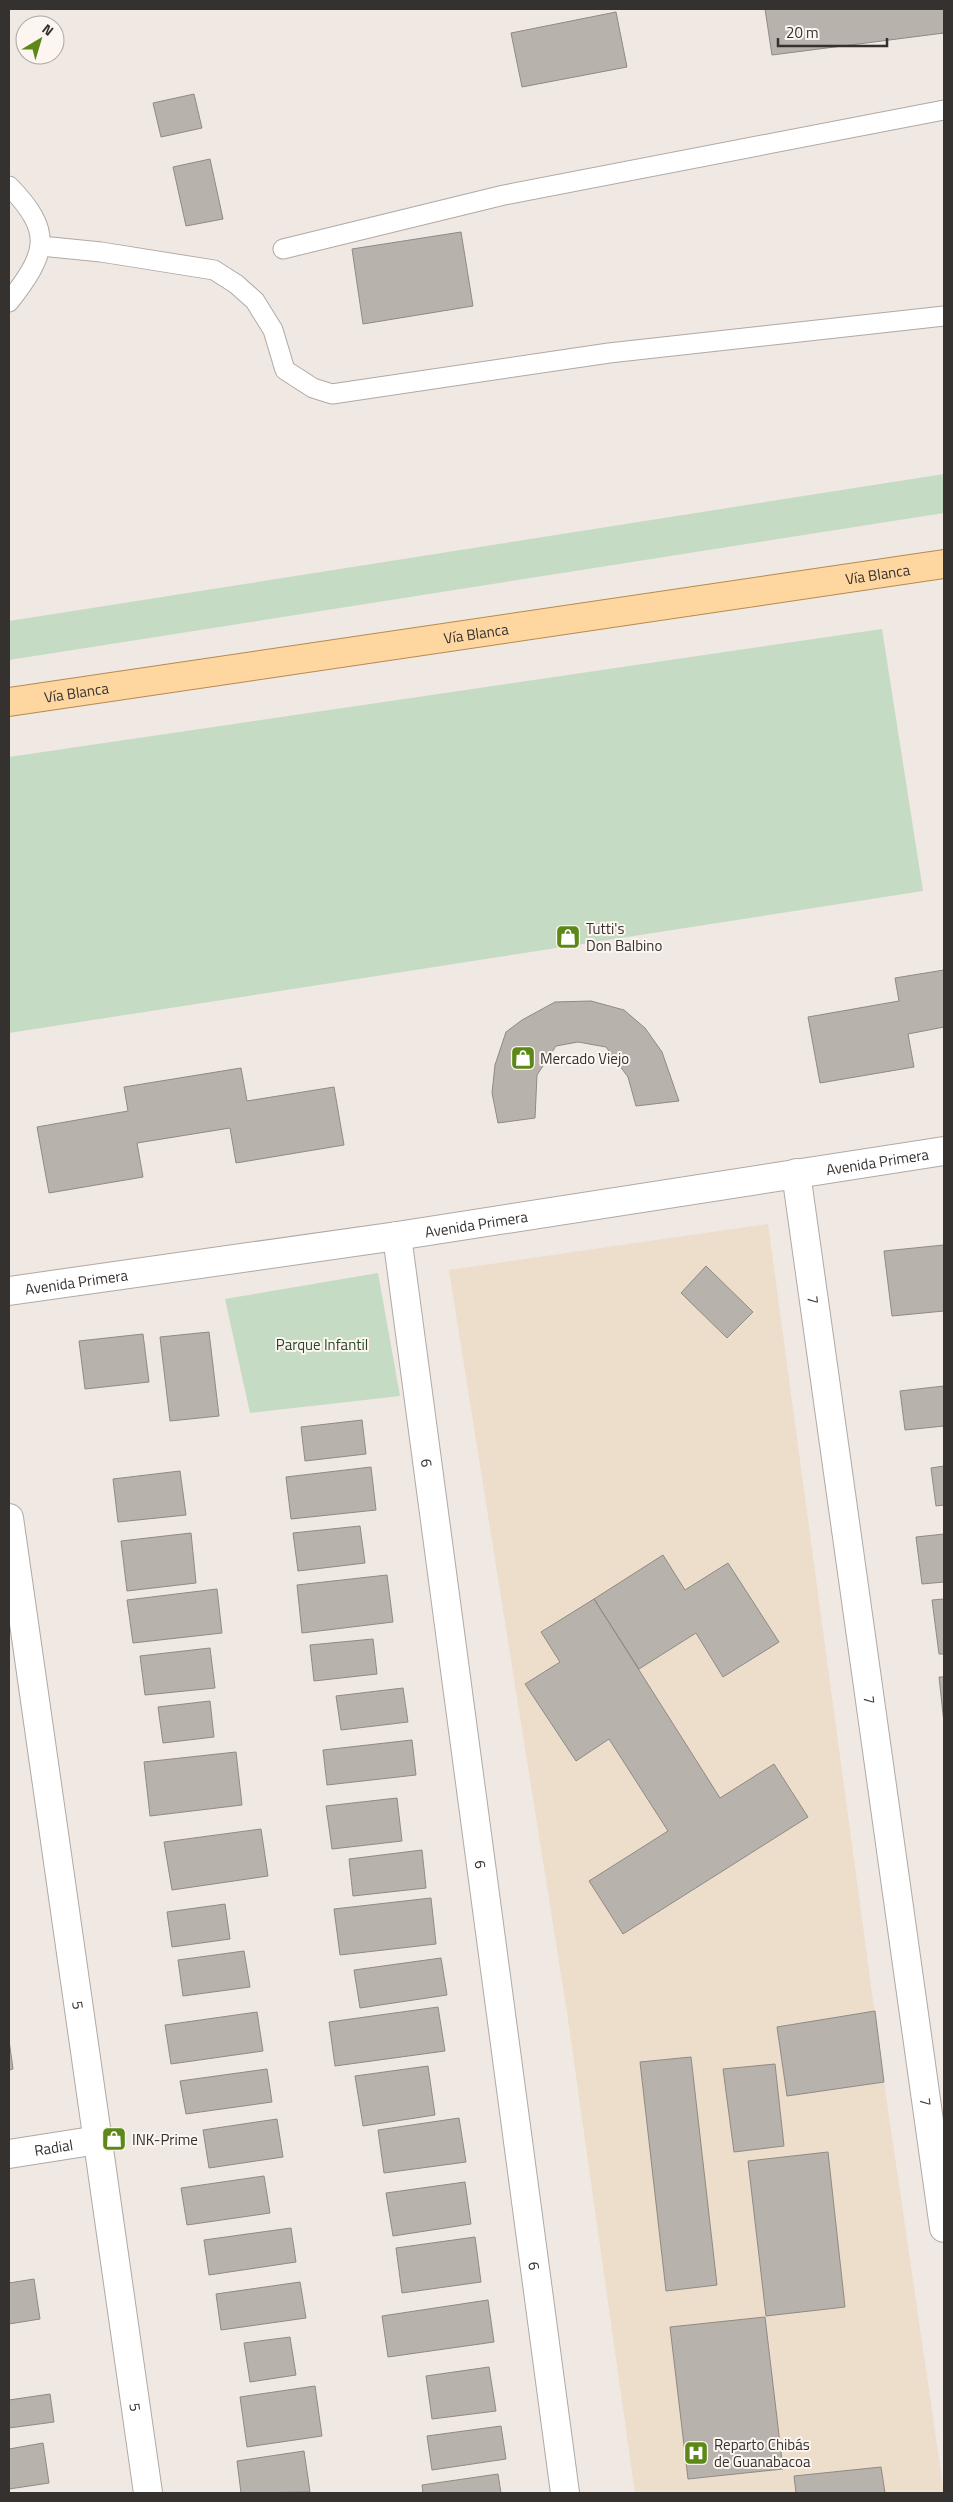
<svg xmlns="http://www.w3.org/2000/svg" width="953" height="2502" font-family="'Titillium Web',sans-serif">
<rect width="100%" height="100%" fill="#efe8e3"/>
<path fill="#edddcb" d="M 768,1224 L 884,2082 L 944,2493 L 635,2493 L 567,2012 L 449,1270 Z"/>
<path fill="#c6dbc4" d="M 944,474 L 944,513 L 9,660 L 9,621 Z
M 882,629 L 923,891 L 9,1033 L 9,757 Z
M 378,1273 L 400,1396 L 250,1413 L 225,1299 Z"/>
<path fill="#b8b2ac" stroke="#908a85" d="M 765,9 L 944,9 L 944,33 L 772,55 Z
M 616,12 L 627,67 L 522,87 L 511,33 Z
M 194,94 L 202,128 L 161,137 L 153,103 Z
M 210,159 L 223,219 L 186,226 L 173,167 Z
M 461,232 L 473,306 L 363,324 L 352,249 Z
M 944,970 L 944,1027 L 908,1034 L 914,1067 L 820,1083 L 808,1017 L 899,1001 L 895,978 Z
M 591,1001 L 624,1010 L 645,1028 L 662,1052 L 679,1101 L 636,1106 L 628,1077 L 606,1047 L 578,1042 L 556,1046 L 537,1075 L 535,1118 L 498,1123 L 492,1093 L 495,1065 L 506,1032 L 522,1020 L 555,1002 Z
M 241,1068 L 247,1101 L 334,1087 L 344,1145 L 236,1163 L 230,1128 L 137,1143 L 143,1177 L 49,1193 L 37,1127 L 128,1111 L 124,1087 Z
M 944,1245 L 944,1311 L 892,1316 L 884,1251 Z
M 706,1266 L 753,1312 L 727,1338 L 681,1293 Z
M 209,1332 L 219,1416 L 170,1421 L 160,1337 Z
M 143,1334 L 149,1382 L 85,1389 L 79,1341 Z
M 944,1386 L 944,1426 L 905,1430 L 900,1391 Z
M 362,1420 L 366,1454 L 305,1461 L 301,1427 Z
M 944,1466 L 944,1505 L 936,1506 L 931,1468 Z
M 371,1467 L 376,1510 L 291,1519 L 286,1477 Z
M 180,1471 L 186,1515 L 118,1522 L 113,1479 Z
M 360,1526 L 365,1563 L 298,1571 L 293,1533 Z
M 191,1533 L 196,1583 L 127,1591 L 121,1541 Z
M 944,1534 L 944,1582 L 922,1584 L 916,1537 Z
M 663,1555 L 685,1590 L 728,1563 L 779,1642 L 723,1677 L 696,1633 L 639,1669 L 594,1599 Z
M 387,1575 L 393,1622 L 302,1633 L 297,1585 Z
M 217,1589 L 222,1633 L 133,1643 L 127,1600 Z
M 594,1599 L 720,1798 L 774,1764 L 808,1817 L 623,1934 L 589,1881 L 668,1831 L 609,1739 L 576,1761 L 525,1684 L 560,1662 L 541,1632 Z
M 944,1599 L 944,1654 L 939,1654 L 932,1600 Z
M 373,1639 L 377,1674 L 314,1681 L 310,1645 Z
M 210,1648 L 215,1688 L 145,1695 L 140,1656 Z
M 939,1677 L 944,1677 L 944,1723 Z
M 403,1688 L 408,1722 L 341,1730 L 336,1696 Z
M 210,1701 L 214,1737 L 163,1743 L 158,1707 Z
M 412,1740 L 416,1775 L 327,1785 L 323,1750 Z
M 236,1752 L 242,1805 L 150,1816 L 144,1762 Z
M 397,1798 L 402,1841 L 332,1849 L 326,1806 Z
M 261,1829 L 268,1876 L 172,1890 L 164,1842 Z
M 422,1850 L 426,1888 L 353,1896 L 349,1859 Z
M 431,1898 L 436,1944 L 340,1955 L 334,1909 Z
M 225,1904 L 230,1939 L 172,1947 L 167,1912 Z
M 244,1951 L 250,1987 L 183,1996 L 178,1960 Z
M 441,1958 L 447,1995 L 360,2008 L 354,1970 Z
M 438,2007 L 445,2051 L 335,2066 L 329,2022 Z
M 875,2011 L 884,2082 L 787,2096 L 777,2027 Z
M 257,2012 L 263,2051 L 171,2064 L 165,2025 Z
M 9,2040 L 13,2069 L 9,2070 Z
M 691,2057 L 717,2285 L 666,2291 L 640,2062 Z
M 775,2064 L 784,2146 L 734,2152 L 723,2069 Z
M 428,2066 L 435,2115 L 363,2126 L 355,2076 Z
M 267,2069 L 272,2102 L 186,2114 L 180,2081 Z
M 459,2118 L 466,2162 L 384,2173 L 378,2130 Z
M 277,2119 L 283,2157 L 209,2168 L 203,2130 Z
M 828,2152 L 845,2307 L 766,2316 L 748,2161 Z
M 264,2176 L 270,2213 L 187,2225 L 181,2188 Z
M 465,2182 L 471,2224 L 393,2236 L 386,2193 Z
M 291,2228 L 296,2262 L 209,2275 L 204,2240 Z
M 475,2237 L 481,2282 L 402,2293 L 396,2248 Z
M 34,2279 L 40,2319 L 9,2324 L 9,2283 Z
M 300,2282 L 306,2318 L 221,2330 L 216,2294 Z
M 488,2300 L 494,2342 L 388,2357 L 382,2316 Z
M 765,2317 L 783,2469 L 688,2479 L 670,2327 Z
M 290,2337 L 296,2375 L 250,2382 L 244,2343 Z
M 489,2367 L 496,2411 L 432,2419 L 426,2376 Z
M 315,2386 L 322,2436 L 247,2447 L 240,2397 Z
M 50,2394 L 54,2422 L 9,2428 L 9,2400 Z
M 501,2426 L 506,2459 L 432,2470 L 427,2436 Z
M 43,2443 L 49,2483 L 9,2489 L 9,2449 Z
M 304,2451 L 310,2492 L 241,2493 L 237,2461 Z
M 881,2467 L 885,2493 L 796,2493 L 794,2476 Z
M 498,2474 L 501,2493 L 423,2493 L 422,2485 Z"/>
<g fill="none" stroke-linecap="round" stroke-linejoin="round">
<defs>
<path id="lane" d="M 9,186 C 55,233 46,254 9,302
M 41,246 L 101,252 L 214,270 L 236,284 L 255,301 L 273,330 L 285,370 L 313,388 L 332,394 L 609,353 L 944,316
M 283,249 L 504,195 L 944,110"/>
<g id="street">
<path id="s1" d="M 796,1173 L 944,2228"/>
<path id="s2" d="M 397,1236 L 565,2493"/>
<path id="s3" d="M 9,1291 L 397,1236 L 944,1151"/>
<path id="s4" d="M 9,1518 L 148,2493"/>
<path id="s5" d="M 9,2154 L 98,2140"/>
</g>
<g id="primary">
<path id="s6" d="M 9,702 L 944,564"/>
</g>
</defs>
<use href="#lane" stroke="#b0a9a4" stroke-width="21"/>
<use href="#street" stroke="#b0a9a4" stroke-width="30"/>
<use href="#primary" stroke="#b78a4f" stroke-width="30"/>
<use href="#lane" stroke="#fff" stroke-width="19"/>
<use href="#street" stroke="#fff" stroke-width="28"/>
<use href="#primary" stroke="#fed6a0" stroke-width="28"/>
</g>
<defs>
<symbol id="shop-square" viewBox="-11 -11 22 22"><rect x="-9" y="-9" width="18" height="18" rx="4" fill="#5c8817" stroke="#fdf6f0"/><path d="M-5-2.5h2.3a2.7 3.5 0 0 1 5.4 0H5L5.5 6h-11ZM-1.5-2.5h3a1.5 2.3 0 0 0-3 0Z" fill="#fff"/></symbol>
<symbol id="hospital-square" viewBox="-11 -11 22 22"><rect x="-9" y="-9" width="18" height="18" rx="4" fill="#5c8817" stroke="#fdf6f0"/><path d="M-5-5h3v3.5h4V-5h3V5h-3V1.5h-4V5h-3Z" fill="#fff"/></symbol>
</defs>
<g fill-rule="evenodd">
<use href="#shop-square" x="554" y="923" width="28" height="28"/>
<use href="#shop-square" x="509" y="1044" width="28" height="28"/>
<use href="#shop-square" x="100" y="2125" width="28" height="28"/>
<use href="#hospital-square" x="682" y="2439" width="28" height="28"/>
</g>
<g text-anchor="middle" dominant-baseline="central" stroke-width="4" stroke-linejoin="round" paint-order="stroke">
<g font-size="15" fill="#34312f" stroke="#fdf6f0">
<text stroke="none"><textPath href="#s6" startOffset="878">Vía Blanca</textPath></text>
<text stroke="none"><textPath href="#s6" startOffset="472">Vía Blanca</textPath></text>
<text stroke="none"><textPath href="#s6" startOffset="68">Vía Blanca</textPath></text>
<text stroke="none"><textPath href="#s3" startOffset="878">Avenida Primera</textPath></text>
<text stroke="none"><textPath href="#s3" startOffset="472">Avenida Primera</textPath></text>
<text stroke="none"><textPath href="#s3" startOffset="68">Avenida Primera</textPath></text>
<text stroke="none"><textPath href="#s1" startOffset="128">7</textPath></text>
<text stroke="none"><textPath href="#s2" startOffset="229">6</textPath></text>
<text stroke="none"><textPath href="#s1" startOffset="532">7</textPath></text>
<text stroke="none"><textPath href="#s2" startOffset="634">6</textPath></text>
<text stroke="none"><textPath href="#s4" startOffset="492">5</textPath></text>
<text stroke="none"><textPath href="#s1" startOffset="938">7</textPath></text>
<text stroke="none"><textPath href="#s5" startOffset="45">Radial</textPath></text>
<text stroke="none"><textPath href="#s2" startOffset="1039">6</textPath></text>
<text stroke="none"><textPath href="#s4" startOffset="898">5</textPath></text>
</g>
<g font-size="15" fill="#34312f" stroke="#fdf6f0" text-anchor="start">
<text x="586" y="928">Tutti's<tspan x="586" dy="17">Don Balbino</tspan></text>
<text x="540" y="1058">Mercado Viejo</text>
<text x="132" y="2139">INK-Prime</text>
<text x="714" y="2444">Reparto Chibás<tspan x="714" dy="17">de Guanabacoa</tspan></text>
</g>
<g font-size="15" fill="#284926" stroke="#fdf6f0">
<text x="322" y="1344">Parque Infantil</text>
</g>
</g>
<rect width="953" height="2502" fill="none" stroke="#34312f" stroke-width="20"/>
<g transform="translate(40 40) rotate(38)"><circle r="24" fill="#fdf6f0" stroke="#ada7a3"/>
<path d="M0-4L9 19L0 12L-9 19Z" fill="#5c8817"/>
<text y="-8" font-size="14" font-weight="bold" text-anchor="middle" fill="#34312f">N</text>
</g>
<path d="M778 38v8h109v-8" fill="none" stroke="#34312f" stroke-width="2.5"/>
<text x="786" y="38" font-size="15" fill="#34312f" stroke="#fdf6f0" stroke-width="4" paint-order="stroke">20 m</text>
</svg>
